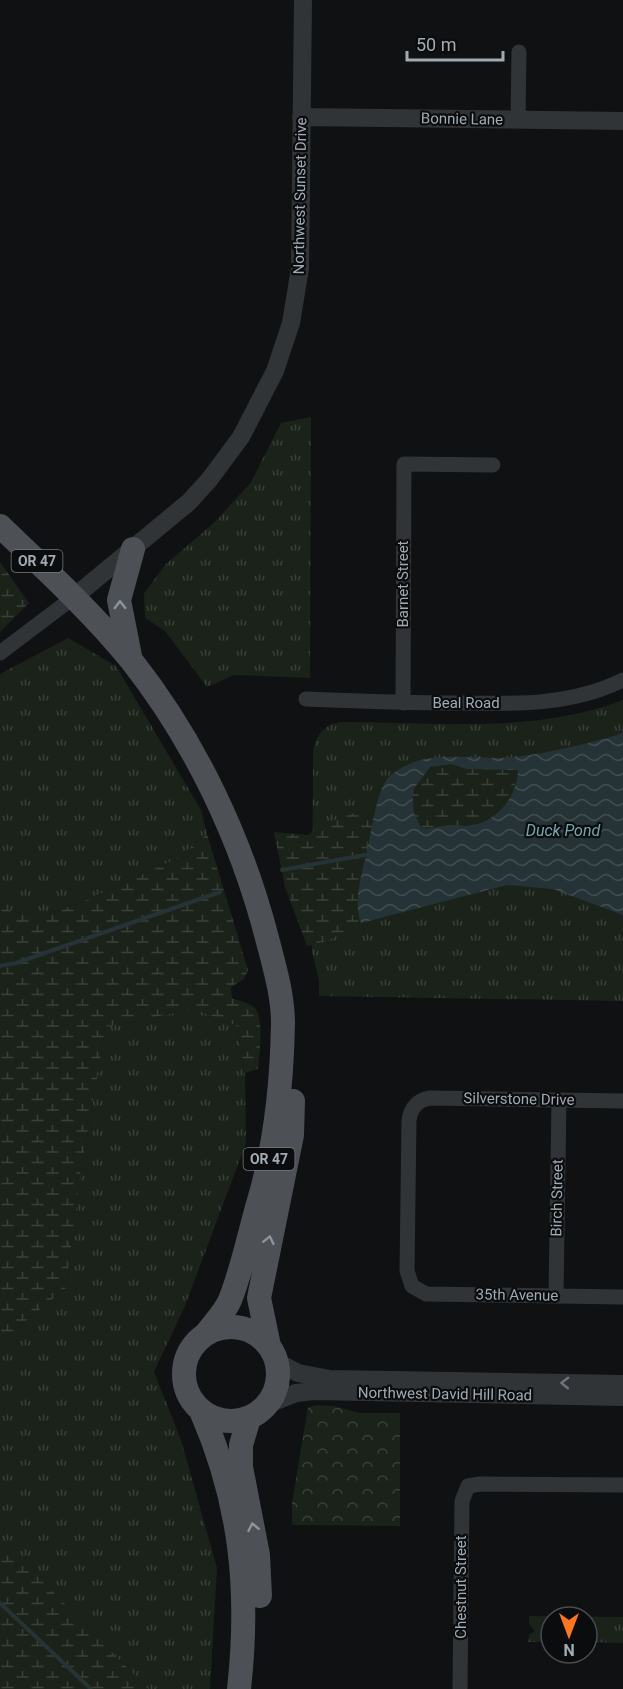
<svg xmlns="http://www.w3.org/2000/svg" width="623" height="1689" font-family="Roboto,sans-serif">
<defs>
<pattern id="grass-tufts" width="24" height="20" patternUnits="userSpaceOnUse" patternTransform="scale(1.5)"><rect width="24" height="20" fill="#1b221a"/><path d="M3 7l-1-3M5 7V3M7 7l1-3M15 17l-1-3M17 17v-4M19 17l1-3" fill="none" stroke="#393f39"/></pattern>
<pattern id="wetland-marsh" width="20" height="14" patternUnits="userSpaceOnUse" patternTransform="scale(1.5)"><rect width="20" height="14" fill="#1b221a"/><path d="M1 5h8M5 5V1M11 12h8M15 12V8" fill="none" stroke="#393f39"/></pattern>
<pattern id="park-crowns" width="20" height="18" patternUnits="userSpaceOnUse" patternTransform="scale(1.5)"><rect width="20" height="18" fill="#1b221a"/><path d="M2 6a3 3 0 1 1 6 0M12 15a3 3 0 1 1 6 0" fill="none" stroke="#393f39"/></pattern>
<pattern id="water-waves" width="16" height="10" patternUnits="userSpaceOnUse" patternTransform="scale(1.5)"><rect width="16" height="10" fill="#263336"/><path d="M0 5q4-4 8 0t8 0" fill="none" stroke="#424e51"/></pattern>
</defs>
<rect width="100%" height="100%" fill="#101112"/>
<path fill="url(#grass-tufts)" d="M 311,417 L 310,678 L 234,675 L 207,687 L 165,631 L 145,618 L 144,593 L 166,564 L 216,521 L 251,482 L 281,423 Z
M 68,638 L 116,666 L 201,810 L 207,834 L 178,858 L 80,903 L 44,915 L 12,912 L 0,904 L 0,674 Z
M 623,700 L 623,1001 L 319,996 L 319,980 L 312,952 L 313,752 C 315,735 325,723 343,722 C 436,722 535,734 623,700 Z
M 194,1009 L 237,1026 L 245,1073 L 246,1143 L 185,1306 L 154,1372 L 181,1440 L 217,1568 L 210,1689 L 148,1689 L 0,1539 L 0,1342 L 66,1288 L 80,1175 L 106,1027 Z
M 529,1616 L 623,1617 L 623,1643 L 587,1642 L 587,1617 L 551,1617 L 551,1642 L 528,1642 L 529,1635 L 535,1631 L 529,1624 Z"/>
<path fill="url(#wetland-marsh)" d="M 0,562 L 29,603 L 0,632 Z
M 452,764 L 466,769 L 518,770 C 515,798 497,824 466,826 C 462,827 457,825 452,825 C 441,825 433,830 420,828 L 414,813 L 412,791 L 430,767 Z
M 362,810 L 376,812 C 369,842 350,894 361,923 L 327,941 L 307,946 L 285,887 L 274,832 L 308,835 L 320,825 Z
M 207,834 L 248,970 L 244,979 L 231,987 L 232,998 C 238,1001 248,1002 254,1007 C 265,1017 259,1056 258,1069 L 245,1073 L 237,1026 L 194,1009 L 106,1027 L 80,1175 L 66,1288 L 0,1342 L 0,904 L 12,912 L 44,915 L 80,903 L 178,858 Z
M 0,1539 L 14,1552 L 148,1689 L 0,1689 Z"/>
<path fill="url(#park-crowns)" d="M 317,1405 L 334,1406 L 360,1413 L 400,1413 L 400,1526 L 292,1525 L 292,1503 L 308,1407 Z"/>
<path fill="url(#water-waves)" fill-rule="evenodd" d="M 623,733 L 623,915 L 553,889 L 507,885 L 361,923 C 352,900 363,871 368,847 C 372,829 377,785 392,774 C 428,746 475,762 516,757 C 552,752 589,744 623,733 ZM 452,764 L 466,769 L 518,770 C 517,798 496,824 466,826 C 462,827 457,825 452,825 C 441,825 433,830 421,828 L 414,813 L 412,791 L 430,767 Z"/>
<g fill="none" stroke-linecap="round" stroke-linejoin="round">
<path stroke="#263336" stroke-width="4" d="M 282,870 L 370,854
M 0,966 L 16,963 L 220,892
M 0,1603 L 91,1689"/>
<path stroke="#313437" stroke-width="15" d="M 518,119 L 519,52
M 0,653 L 74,597
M 306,699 C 356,701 407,703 457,703 C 513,704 571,706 623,680
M 403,703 L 404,464 L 493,465
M 623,1101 L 430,1098 C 418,1100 410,1108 409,1121 L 407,1271 L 412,1286 L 426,1294 L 623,1297
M 556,1296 L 559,1100
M 460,1689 L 462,1501 L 468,1486 L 480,1484 L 623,1485"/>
<path stroke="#313437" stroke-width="18" d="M 301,117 L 623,121
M 74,597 L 189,502 L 209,480 L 241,437 L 275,371 L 291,323 L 300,268 L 303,0
M 277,1362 L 298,1373 L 330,1379 L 623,1384
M 268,1404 L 296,1393 L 314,1391 L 623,1397"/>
<path stroke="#4d5156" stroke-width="24" d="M 0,526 C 45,569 91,611 131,660 C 195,741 241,838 267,938 C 274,965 283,995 283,1023 C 282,1084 276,1144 258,1204 C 249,1235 242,1270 230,1300 C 225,1312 214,1323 206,1334
M 130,656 L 119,600 L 133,549
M184 1374a47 47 0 1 1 94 0a47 47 0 1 1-94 0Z
M 269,1346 L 259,1298 L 292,1135 L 293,1101
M 201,1411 C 241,1502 250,1590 239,1689
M 249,1418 L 241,1445 L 241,1467 L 258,1555 L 260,1596"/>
</g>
<defs><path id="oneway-chevron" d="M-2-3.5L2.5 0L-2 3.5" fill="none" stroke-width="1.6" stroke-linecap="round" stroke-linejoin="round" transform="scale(1.5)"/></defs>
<g stroke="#8c949c">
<use href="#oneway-chevron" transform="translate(120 605) rotate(-91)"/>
<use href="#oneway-chevron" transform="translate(269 1240) rotate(-78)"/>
<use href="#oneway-chevron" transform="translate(253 1527) rotate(-101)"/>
</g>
<use stroke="#6f757b" href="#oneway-chevron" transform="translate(565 1383) rotate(-179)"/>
<g text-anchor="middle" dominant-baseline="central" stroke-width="4.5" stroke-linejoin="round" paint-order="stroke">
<g fill="#0b0c0d" stroke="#747b81" stroke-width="1.5">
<rect x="11.5" y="550" width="51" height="22" rx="4.5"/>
<rect x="243.5" y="1148" width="51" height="22" rx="4.5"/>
</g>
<g font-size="14" font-weight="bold" fill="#a1abb3">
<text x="37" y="561">OR 47</text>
<text x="269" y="1159">OR 47</text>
</g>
<g font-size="15" fill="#a1abb3" stroke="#0b0c0d">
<text transform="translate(462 119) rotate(1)">Bonnie Lane</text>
<text transform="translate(300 196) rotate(-89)">Northwest Sunset Drive</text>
<text transform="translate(403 584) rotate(-90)">Barnet Street</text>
<text x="466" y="703">Beal Road</text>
<text transform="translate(519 1099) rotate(1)">Silverstone Drive</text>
<text transform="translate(557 1198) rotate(-89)">Birch Street</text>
<text transform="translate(517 1295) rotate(1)">35th Avenue</text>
<text transform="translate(445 1394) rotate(1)">Northwest David Hill Road</text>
<text transform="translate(461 1587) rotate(-90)">Chestnut Street</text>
</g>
<g font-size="16" font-style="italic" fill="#75a5b1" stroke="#0b0c0d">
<text x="563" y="830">Duck Pond</text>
</g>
</g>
<g transform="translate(569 1635) rotate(180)"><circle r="28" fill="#0b0c0d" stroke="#474c4f" stroke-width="1.5"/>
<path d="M0-4.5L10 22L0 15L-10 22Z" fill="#fa7720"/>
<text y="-9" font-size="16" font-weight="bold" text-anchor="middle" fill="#a1abb3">N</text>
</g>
<path d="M407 51v9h96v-9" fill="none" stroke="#a1abb3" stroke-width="3"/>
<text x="416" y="51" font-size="18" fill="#a1abb3" stroke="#0b0c0d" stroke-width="4.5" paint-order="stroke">50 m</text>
</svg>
